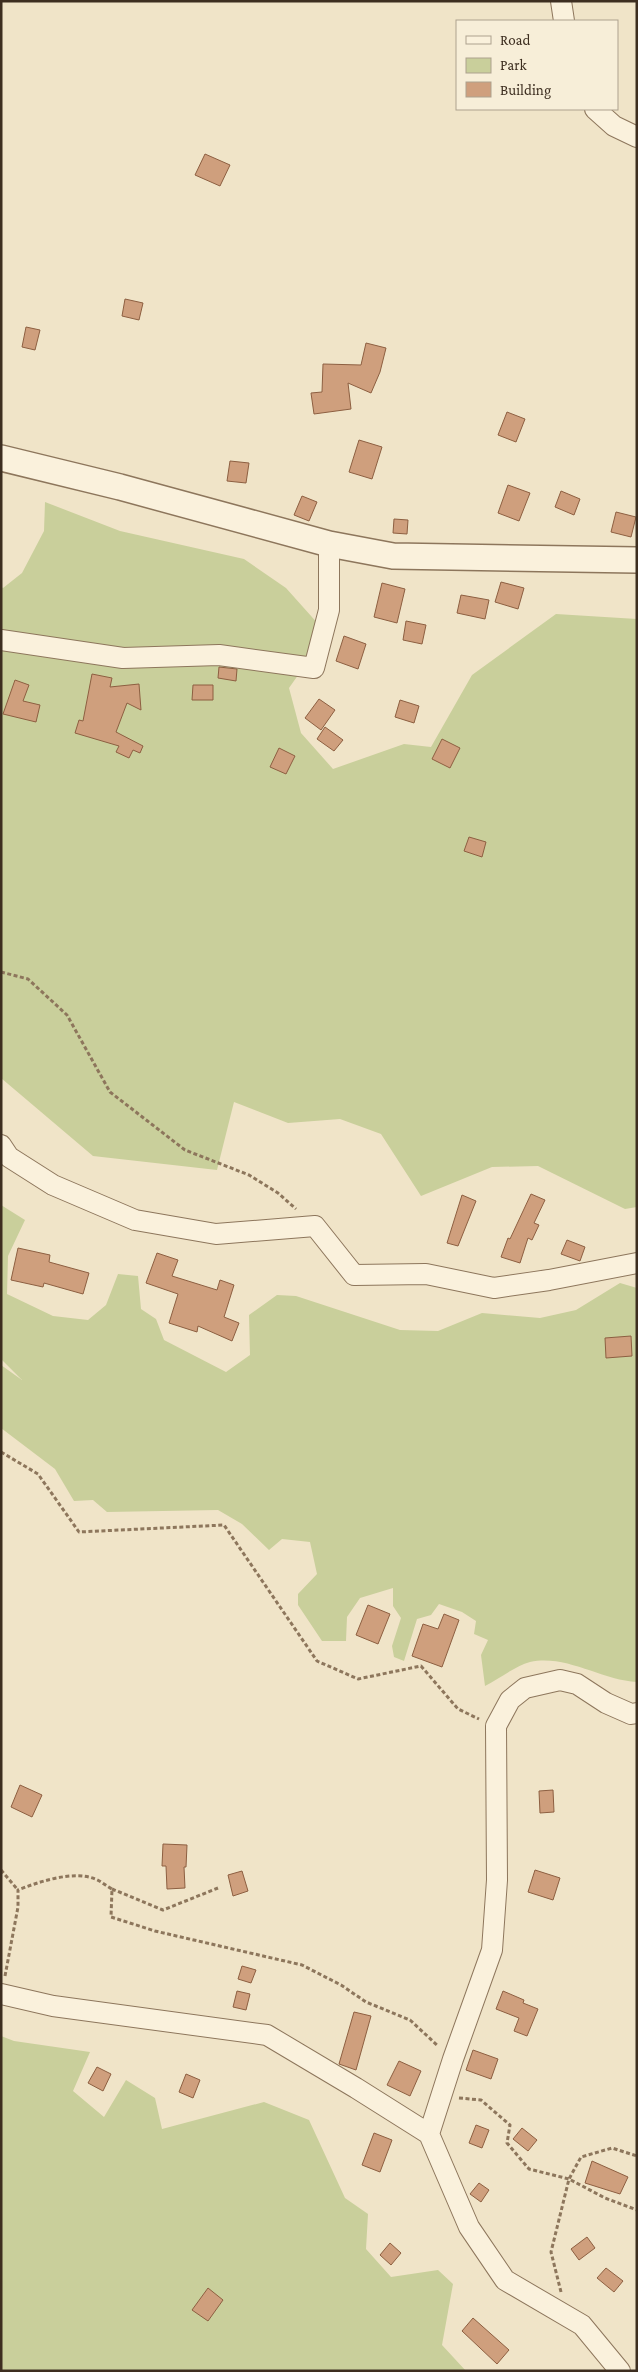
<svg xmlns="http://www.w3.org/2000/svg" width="638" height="2372" font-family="'Crimson Pro',serif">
<rect width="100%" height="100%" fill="#f0e4c8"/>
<path fill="#c9cf9b" d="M 45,502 L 120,531 L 244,559 L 286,588 L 320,626 L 315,651 L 289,688 L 301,733 L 333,769 L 404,744 L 431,747 L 472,675 L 556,614 L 637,619 L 637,1207 L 625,1209 L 538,1166 L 492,1167 L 421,1196 L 381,1134 L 340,1119 L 288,1123 L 234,1102 L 217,1170 L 93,1156 L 1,1078 L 1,587 L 3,588 L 22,573 L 44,531 Z
M 1,1205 L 25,1220 L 8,1256 L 7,1294 L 53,1316 L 88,1320 L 106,1305 L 118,1274 L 138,1276 L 141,1309 L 156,1319 L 164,1340 L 226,1372 L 250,1355 L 249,1315 L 277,1295 L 296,1296 L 400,1330 L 438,1331 L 482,1313 L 540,1318 L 576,1310 L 620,1283 L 637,1288 L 637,1682 C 601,1680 566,1654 530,1662 C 515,1666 499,1679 485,1686 L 481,1655 L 488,1640 L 474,1634 L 476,1621 L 462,1612 L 439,1604 L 431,1615 L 417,1619 L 404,1661 L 394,1657 L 392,1646 L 401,1618 L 393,1606 L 393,1588 L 360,1598 L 347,1617 L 346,1641 L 322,1641 L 298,1605 L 298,1594 L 317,1574 L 310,1542 L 282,1539 L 269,1550 L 242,1524 L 218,1510 L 107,1512 L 93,1500 L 74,1501 L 55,1469 L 1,1428 L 1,1365 L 22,1380 L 1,1359 Z
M 1,2036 L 14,2041 L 90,2052 L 73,2091 L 104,2117 L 126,2080 L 155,2098 L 162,2129 L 264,2102 L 309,2120 L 345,2198 L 368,2214 L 366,2249 L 391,2277 L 438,2270 L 453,2284 L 442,2345 L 466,2371 L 1,2371 Z"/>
<path fill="#cf9f7d" stroke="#8d5f41" d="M 205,154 L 230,165 L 220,186 L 195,175 Z
M 125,299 L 143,303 L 139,320 L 122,316 Z
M 26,327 L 40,330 L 35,350 L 22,347 Z
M 366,343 L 386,348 L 380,372 L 371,393 L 348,383 L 351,409 L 314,414 L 311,393 L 322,392 L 323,364 L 361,365 Z
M 507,412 L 525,419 L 516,442 L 498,435 Z
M 359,440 L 382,447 L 372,479 L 349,472 Z
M 230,461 L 249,463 L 246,483 L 227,481 Z
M 508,485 L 530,493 L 519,521 L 498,513 Z
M 561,491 L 580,499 L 574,515 L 555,507 Z
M 302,496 L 317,502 L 309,521 L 294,515 Z
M 616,512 L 636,517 L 631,537 L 611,532 Z
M 394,519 L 408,520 L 407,534 L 393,533 Z
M 501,582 L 524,588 L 518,609 L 495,602 Z
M 382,583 L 405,589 L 397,623 L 374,617 Z
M 461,595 L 489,600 L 485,619 L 457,613 Z
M 406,621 L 426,625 L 422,644 L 403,640 Z
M 344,636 L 366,644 L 358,669 L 336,661 Z
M 219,667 L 237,669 L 236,681 L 218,678 Z
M 92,674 L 112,678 L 110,687 L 139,684 L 141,710 L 127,703 L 116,732 L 143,746 L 140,753 L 133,750 L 129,758 L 116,752 L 119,746 L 75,733 L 79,720 L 83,721 Z
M 15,680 L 29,685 L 23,701 L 40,705 L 36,722 L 3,714 Z
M 193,685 L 213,685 L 213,700 L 192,700 Z
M 319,699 L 335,710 L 321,730 L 305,718 Z
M 400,700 L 419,706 L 414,723 L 395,717 Z
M 325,727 L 343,740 L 334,751 L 317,739 Z
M 442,739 L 460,748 L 450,768 L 432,759 Z
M 279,748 L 295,756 L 286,774 L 270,767 Z
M 469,837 L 486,842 L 482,857 L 464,851 Z
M 531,1194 L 545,1200 L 534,1223 L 539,1225 L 532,1240 L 528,1238 L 520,1263 L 501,1257 L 508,1238 L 510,1239 Z
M 462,1195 L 476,1201 L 458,1246 L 447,1243 Z
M 567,1240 L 585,1247 L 580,1261 L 561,1254 Z
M 18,1248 L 50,1255 L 49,1262 L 89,1273 L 83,1294 L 44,1283 L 43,1287 L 11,1280 Z
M 157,1253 L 178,1260 L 172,1276 L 217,1290 L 220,1280 L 234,1285 L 224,1317 L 239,1323 L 232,1341 L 198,1326 L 197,1332 L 169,1323 L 178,1294 L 146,1283 Z
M 631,1336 L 632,1356 L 606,1358 L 605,1338 Z
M 368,1605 L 390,1614 L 378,1644 L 356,1635 Z
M 444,1614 L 459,1620 L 442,1667 L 412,1656 L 423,1624 L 438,1629 Z
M 20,1785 L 42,1795 L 32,1817 L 11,1807 Z
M 553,1790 L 554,1812 L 540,1813 L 539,1791 Z
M 163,1844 L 187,1845 L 186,1867 L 184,1867 L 185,1888 L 167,1889 L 166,1866 L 162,1866 Z
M 535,1870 L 560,1878 L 553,1900 L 528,1892 Z
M 242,1871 L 248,1891 L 233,1896 L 228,1875 Z
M 242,1966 L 256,1970 L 251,1983 L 238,1979 Z
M 237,1991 L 250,1994 L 246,2010 L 233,2007 Z
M 503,1991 L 524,2000 L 523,2003 L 538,2009 L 527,2036 L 514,2031 L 519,2018 L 496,2009 Z
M 354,2012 L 371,2016 L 356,2070 L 339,2064 Z
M 473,2050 L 498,2059 L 491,2079 L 466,2070 Z
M 399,2061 L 421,2071 L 410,2096 L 387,2085 Z
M 97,2067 L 111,2074 L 103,2091 L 88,2083 Z
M 186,2074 L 200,2080 L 193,2098 L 179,2092 Z
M 476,2125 L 489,2130 L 482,2148 L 469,2143 Z
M 522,2128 L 537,2140 L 528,2151 L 513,2139 Z
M 374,2133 L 392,2140 L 380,2172 L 362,2165 Z
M 592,2161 L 628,2177 L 620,2194 L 585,2183 Z
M 479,2183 L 489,2190 L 481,2202 L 470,2194 Z
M 587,2237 L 595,2248 L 579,2260 L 571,2249 Z
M 390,2243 L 401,2253 L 391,2265 L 380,2255 Z
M 606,2268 L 623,2281 L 614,2292 L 597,2278 Z
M 208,2288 L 223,2300 L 208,2321 L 192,2310 Z
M 473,2318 L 509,2350 L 497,2364 L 462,2331 Z"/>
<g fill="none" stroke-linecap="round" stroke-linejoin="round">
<defs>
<path id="minor" d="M 561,1 L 564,21
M 595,109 L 614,126 L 637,137
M 1,640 L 123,658 L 219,655 L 314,668 L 329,610 L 329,544
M 1,1145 L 9,1157 L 53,1185 L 135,1220 L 216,1234 L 315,1226 L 354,1275 L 426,1274 L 494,1288 L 549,1280 L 637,1263
M 1,1994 L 53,2006 L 267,2035 L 356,2088 L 429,2134 L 469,2227 L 505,2280 L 582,2325 L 620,2371
M 429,2134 L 453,2059 L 492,1950 L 497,1880 L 496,1726 L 510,1700 L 525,1688 L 560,1680 L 577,1684 L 606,1703 L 631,1714 L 637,1713"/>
<path id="tertiary" d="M 1,458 L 120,487 L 329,544 L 393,556 L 637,560"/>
</defs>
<use href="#minor" stroke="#8d765c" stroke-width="22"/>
<use href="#tertiary" stroke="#8d765c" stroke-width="28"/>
<path stroke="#8d765c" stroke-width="3" stroke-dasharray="4 2.5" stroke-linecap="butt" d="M 1,972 L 28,979 L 67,1015 L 110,1092 L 185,1150 L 249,1175 L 278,1193 L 296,1209
M 1,1452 L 38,1474 L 79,1532 L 224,1525 L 317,1661 L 358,1679 L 421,1666 L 458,1709 L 479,1719
M 1,1870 L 18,1890
M 112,1889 L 163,1910 L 218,1888
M 5,1976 L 18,1907 L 18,1890 C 38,1882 73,1870 95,1879 C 101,1881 106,1886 112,1889 L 111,1917 L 155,1931 L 302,1965 L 341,1985 L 366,2002 L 410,2020 L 438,2046
M 459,2098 L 481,2100 L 510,2125 L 507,2143 L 529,2169 L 569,2179 L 605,2198 L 637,2210
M 561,2292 L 551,2252 L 569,2179 L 581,2157 L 612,2148 L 637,2156"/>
<use href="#minor" stroke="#faf1dc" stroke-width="20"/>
<use href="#tertiary" stroke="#faf1dc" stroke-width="25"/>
</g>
<rect width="638" height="2372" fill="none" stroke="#3d2e20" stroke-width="5"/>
<rect x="456" y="20" width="162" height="90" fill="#f7eed8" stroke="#ada18e"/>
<rect x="466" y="36" width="25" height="8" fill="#faf1dc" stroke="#ada18e"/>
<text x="500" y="45" font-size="15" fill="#3d2e20">Road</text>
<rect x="466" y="58" width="25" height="15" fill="#c9cf9b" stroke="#ada18e"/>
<text x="500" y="70" font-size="15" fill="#3d2e20">Park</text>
<rect x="466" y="82" width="25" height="15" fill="#cf9f7d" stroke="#ada18e"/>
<text x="500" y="95" font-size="15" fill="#3d2e20">Building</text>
</svg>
